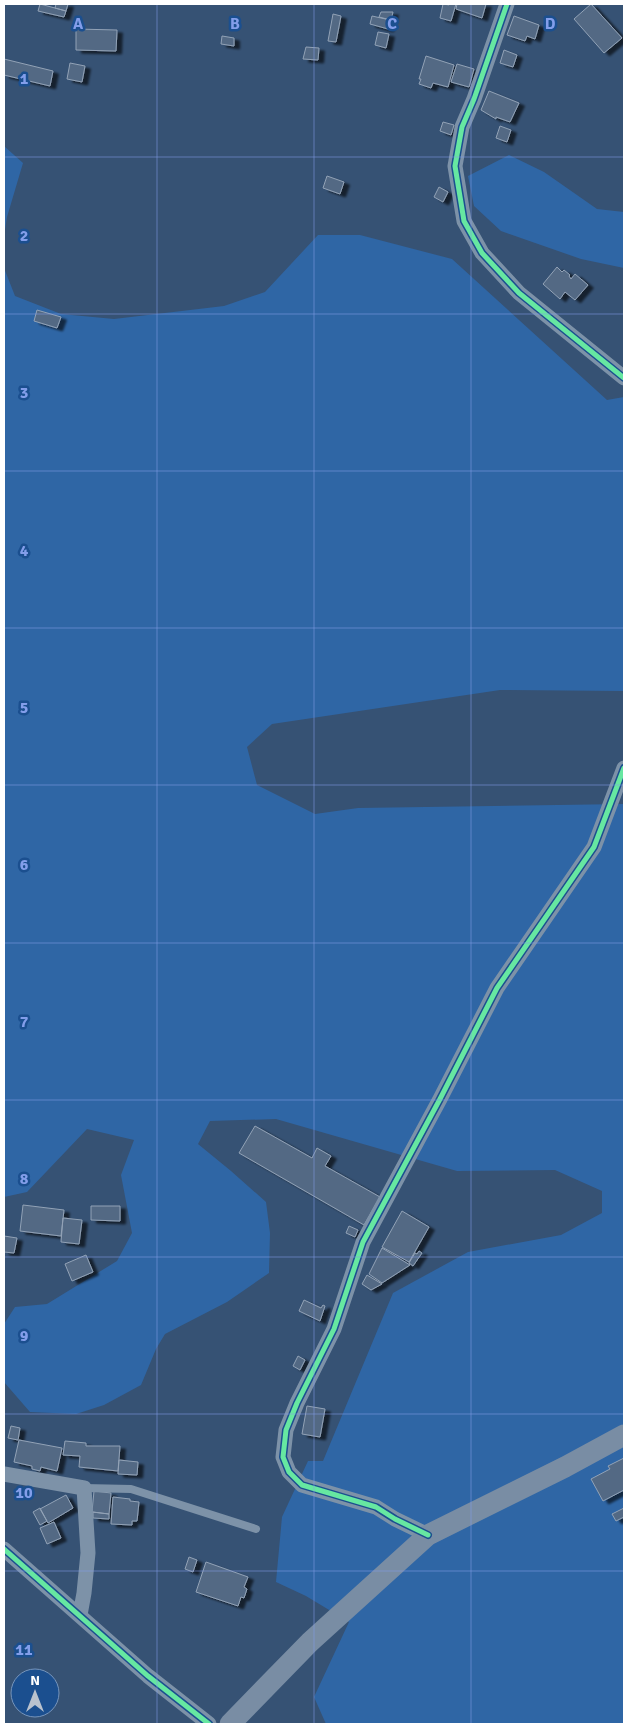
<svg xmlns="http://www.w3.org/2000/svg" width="628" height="1728" font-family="Signika,sans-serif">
<defs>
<filter id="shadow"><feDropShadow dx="5.5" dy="3" stdDeviation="1" flood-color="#0009"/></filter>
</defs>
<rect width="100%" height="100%" fill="#365274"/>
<path fill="#2f66a5" d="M 4,146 L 23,163 L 7,217 L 4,236 Z
M 509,155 L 544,172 L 597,209 L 624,212 L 624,268 L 581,259 L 501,231 L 474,206 L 468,176 Z
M 318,235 L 360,235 L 452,259 L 607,400 L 624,397 L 624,691 L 500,690 L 272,724 L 247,747 L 257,785 L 315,814 L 358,808 L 624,804 L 624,1724 L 326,1724 L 314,1697 L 349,1622 L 306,1596 L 276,1582 L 282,1517 L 308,1461 L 323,1461 L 393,1293 L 468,1252 L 561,1235 L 602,1213 L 602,1191 L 555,1170 L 457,1171 L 276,1119 L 210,1121 L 198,1144 L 231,1171 L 266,1202 L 270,1233 L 269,1273 L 227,1302 L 165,1334 L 156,1349 L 141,1385 L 104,1405 L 76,1414 L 30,1412 L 4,1382 L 4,1324 L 15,1307 L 47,1304 L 117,1261 L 132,1233 L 121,1175 L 134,1140 L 87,1129 L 27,1192 L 4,1197 L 4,268 L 15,296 L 61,314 L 114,319 L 224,306 L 265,292 Z"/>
<path fill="#526984" stroke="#92a2b6" filter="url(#shadow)" d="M 40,4 L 66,11 L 64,17 L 38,11 Z
M 56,4 L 68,4 L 66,11 L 55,8 Z
M 443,4 L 449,5 L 449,4 L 456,4 L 451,21 L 440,18 Z
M 457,4 L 486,4 L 482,18 L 456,9 Z
M 591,4 L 622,38 L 604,53 L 574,19 Z
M 381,12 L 393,12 L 391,20 L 379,17 Z
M 333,14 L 341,16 L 336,42 L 328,41 Z
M 372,16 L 390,20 L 388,29 L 370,24 Z
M 514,16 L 539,25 L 535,39 L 527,36 L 525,41 L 507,35 Z
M 76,29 L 117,30 L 116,51 L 76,50 Z
M 378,32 L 389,34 L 386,48 L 375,45 Z
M 222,36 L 234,38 L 234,46 L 221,44 Z
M 306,47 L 319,48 L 318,60 L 303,59 Z
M 504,50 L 517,55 L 513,67 L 500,63 Z
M 426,56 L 454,65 L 448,87 L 433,83 L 431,88 L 419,84 L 421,79 L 419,79 Z
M 4,59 L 53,71 L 50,86 L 4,75 Z
M 70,63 L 85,66 L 82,82 L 67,79 Z
M 457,64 L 474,69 L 469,87 L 451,82 Z
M 489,91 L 519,103 L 510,122 L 496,117 L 496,119 L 481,110 Z
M 443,122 L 454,125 L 451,135 L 440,131 Z
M 500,126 L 511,130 L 507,142 L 496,138 Z
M 327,176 L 344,182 L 340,194 L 323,188 Z
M 439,187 L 448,192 L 443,202 L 434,197 Z
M 557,267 L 562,272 L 564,270 L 570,275 L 569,276 L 571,279 L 575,274 L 588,285 L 575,300 L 565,292 L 560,299 L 543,284 Z
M 37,310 L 61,317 L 57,328 L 34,321 Z
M 255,1126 L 312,1158 L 317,1148 L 331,1156 L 325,1166 L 380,1197 L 364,1225 L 239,1153 Z
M 23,1205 L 64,1210 L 61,1236 L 20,1231 Z
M 91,1206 L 120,1206 L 120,1221 L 91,1220 Z
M 402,1211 L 429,1227 L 409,1262 L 382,1247 Z
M 63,1218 L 82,1220 L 79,1244 L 61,1242 Z
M 349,1226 L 358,1230 L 355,1237 L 346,1233 Z
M 4,1236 L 17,1238 L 14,1253 L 4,1252 Z
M 382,1248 L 410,1265 L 382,1283 L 369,1274 Z
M 419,1251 L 422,1253 L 413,1266 L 409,1263 L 415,1253 L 417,1254 Z
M 86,1255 L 93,1272 L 72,1281 L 65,1264 Z
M 367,1275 L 382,1284 L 371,1290 L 362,1284 Z
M 304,1300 L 321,1308 L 323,1305 L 325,1306 L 320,1321 L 299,1311 Z
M 298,1356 L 305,1360 L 300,1370 L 293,1366 Z
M 307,1406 L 325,1409 L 320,1437 L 302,1434 Z
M 11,1426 L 20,1428 L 18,1440 L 8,1438 Z
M 19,1440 L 62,1448 L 57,1471 L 41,1467 L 40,1471 L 32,1469 L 32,1466 L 14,1462 Z
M 65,1441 L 86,1443 L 86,1446 L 120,1446 L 118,1471 L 79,1467 L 80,1456 L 63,1455 Z
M 624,1458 L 624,1490 L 603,1501 L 591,1479 L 610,1469 L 608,1466 Z
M 119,1460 L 138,1462 L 137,1475 L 118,1474 Z
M 94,1491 L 111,1493 L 109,1514 L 92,1512 Z
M 66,1495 L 73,1508 L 48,1523 L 40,1509 Z
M 113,1497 L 130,1499 L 130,1501 L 139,1502 L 137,1521 L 132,1521 L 132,1525 L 111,1524 Z
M 40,1508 L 47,1521 L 40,1525 L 33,1512 Z
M 624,1508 L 624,1517 L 616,1521 L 612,1514 Z
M 93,1512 L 109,1514 L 109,1519 L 93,1518 Z
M 54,1522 L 61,1538 L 47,1544 L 40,1528 Z
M 189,1557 L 197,1560 L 193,1572 L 185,1569 Z
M 206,1562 L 248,1577 L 244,1587 L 247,1589 L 244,1598 L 241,1597 L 238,1606 L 196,1592 Z"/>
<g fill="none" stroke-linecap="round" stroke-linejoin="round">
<path stroke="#7d92a8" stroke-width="8" d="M 84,1488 L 131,1489 L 256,1529"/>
<path stroke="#7d92a8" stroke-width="15" d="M 507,4 L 474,99 L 462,127 L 455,166 L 464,221 L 482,253 L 519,293 L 624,378
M 4,1474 L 84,1488 L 88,1553 L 84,1593 L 80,1615
M 428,1535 L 395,1519 L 376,1507 L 302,1485 L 289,1472 L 283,1457 L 286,1430 L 297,1403 L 334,1329 L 363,1242 L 440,1099 L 497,988 L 594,847 L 624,768
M 4,1549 L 148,1676 L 209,1724"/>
<path stroke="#798da4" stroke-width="21" d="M 230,1724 L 310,1642 L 428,1535 L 565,1467 L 624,1435"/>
<defs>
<path id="cycleway" d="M 507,4 L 474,99 L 462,127 L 455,166 L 464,221 L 482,253 L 519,293 L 624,378
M 428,1535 L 395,1519 L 376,1507 L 302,1485 L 289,1472 L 283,1457 L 286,1430 L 297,1403 L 334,1329 L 363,1242 L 440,1099 L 497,988 L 594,847 L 624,768
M 4,1549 L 148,1676 L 209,1724"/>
</defs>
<use href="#cycleway" stroke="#1b4f8f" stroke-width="8"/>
<use href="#cycleway" stroke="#66e7a1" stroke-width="5"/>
</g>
<path fill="none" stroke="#839eea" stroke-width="1" stroke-opacity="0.55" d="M 157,4 L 157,1724M 314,4 L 314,1724M 471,4 L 471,1724M 4,157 L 624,157M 4,314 L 624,314M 4,471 L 624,471M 4,628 L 624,628M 4,785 L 624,785M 4,943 L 624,943M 4,1100 L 624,1100M 4,1257 L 624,1257M 4,1414 L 624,1414M 4,1571 L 624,1571"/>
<g font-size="16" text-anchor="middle" font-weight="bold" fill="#839eea" stroke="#1b4f8f" stroke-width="5" stroke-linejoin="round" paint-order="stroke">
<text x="78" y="29">A</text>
<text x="235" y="29">B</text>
<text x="392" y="29">C</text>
<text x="550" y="29">D</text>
<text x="24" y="84">1</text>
<text x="24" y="241">2</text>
<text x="24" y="398">3</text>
<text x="24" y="556">4</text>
<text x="24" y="713">5</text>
<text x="24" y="870">6</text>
<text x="24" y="1027">7</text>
<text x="24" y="1184">8</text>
<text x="24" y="1341">9</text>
<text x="24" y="1498">10</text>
<text x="24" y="1655">11</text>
</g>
<rect width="628" height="1728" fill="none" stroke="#ffffff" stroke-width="10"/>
<g transform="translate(35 1693)"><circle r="24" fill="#1b4f8f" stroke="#7695bc"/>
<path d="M0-4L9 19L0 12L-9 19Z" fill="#b9c2ce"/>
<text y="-8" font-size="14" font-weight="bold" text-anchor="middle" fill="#ffffff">N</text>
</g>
</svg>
